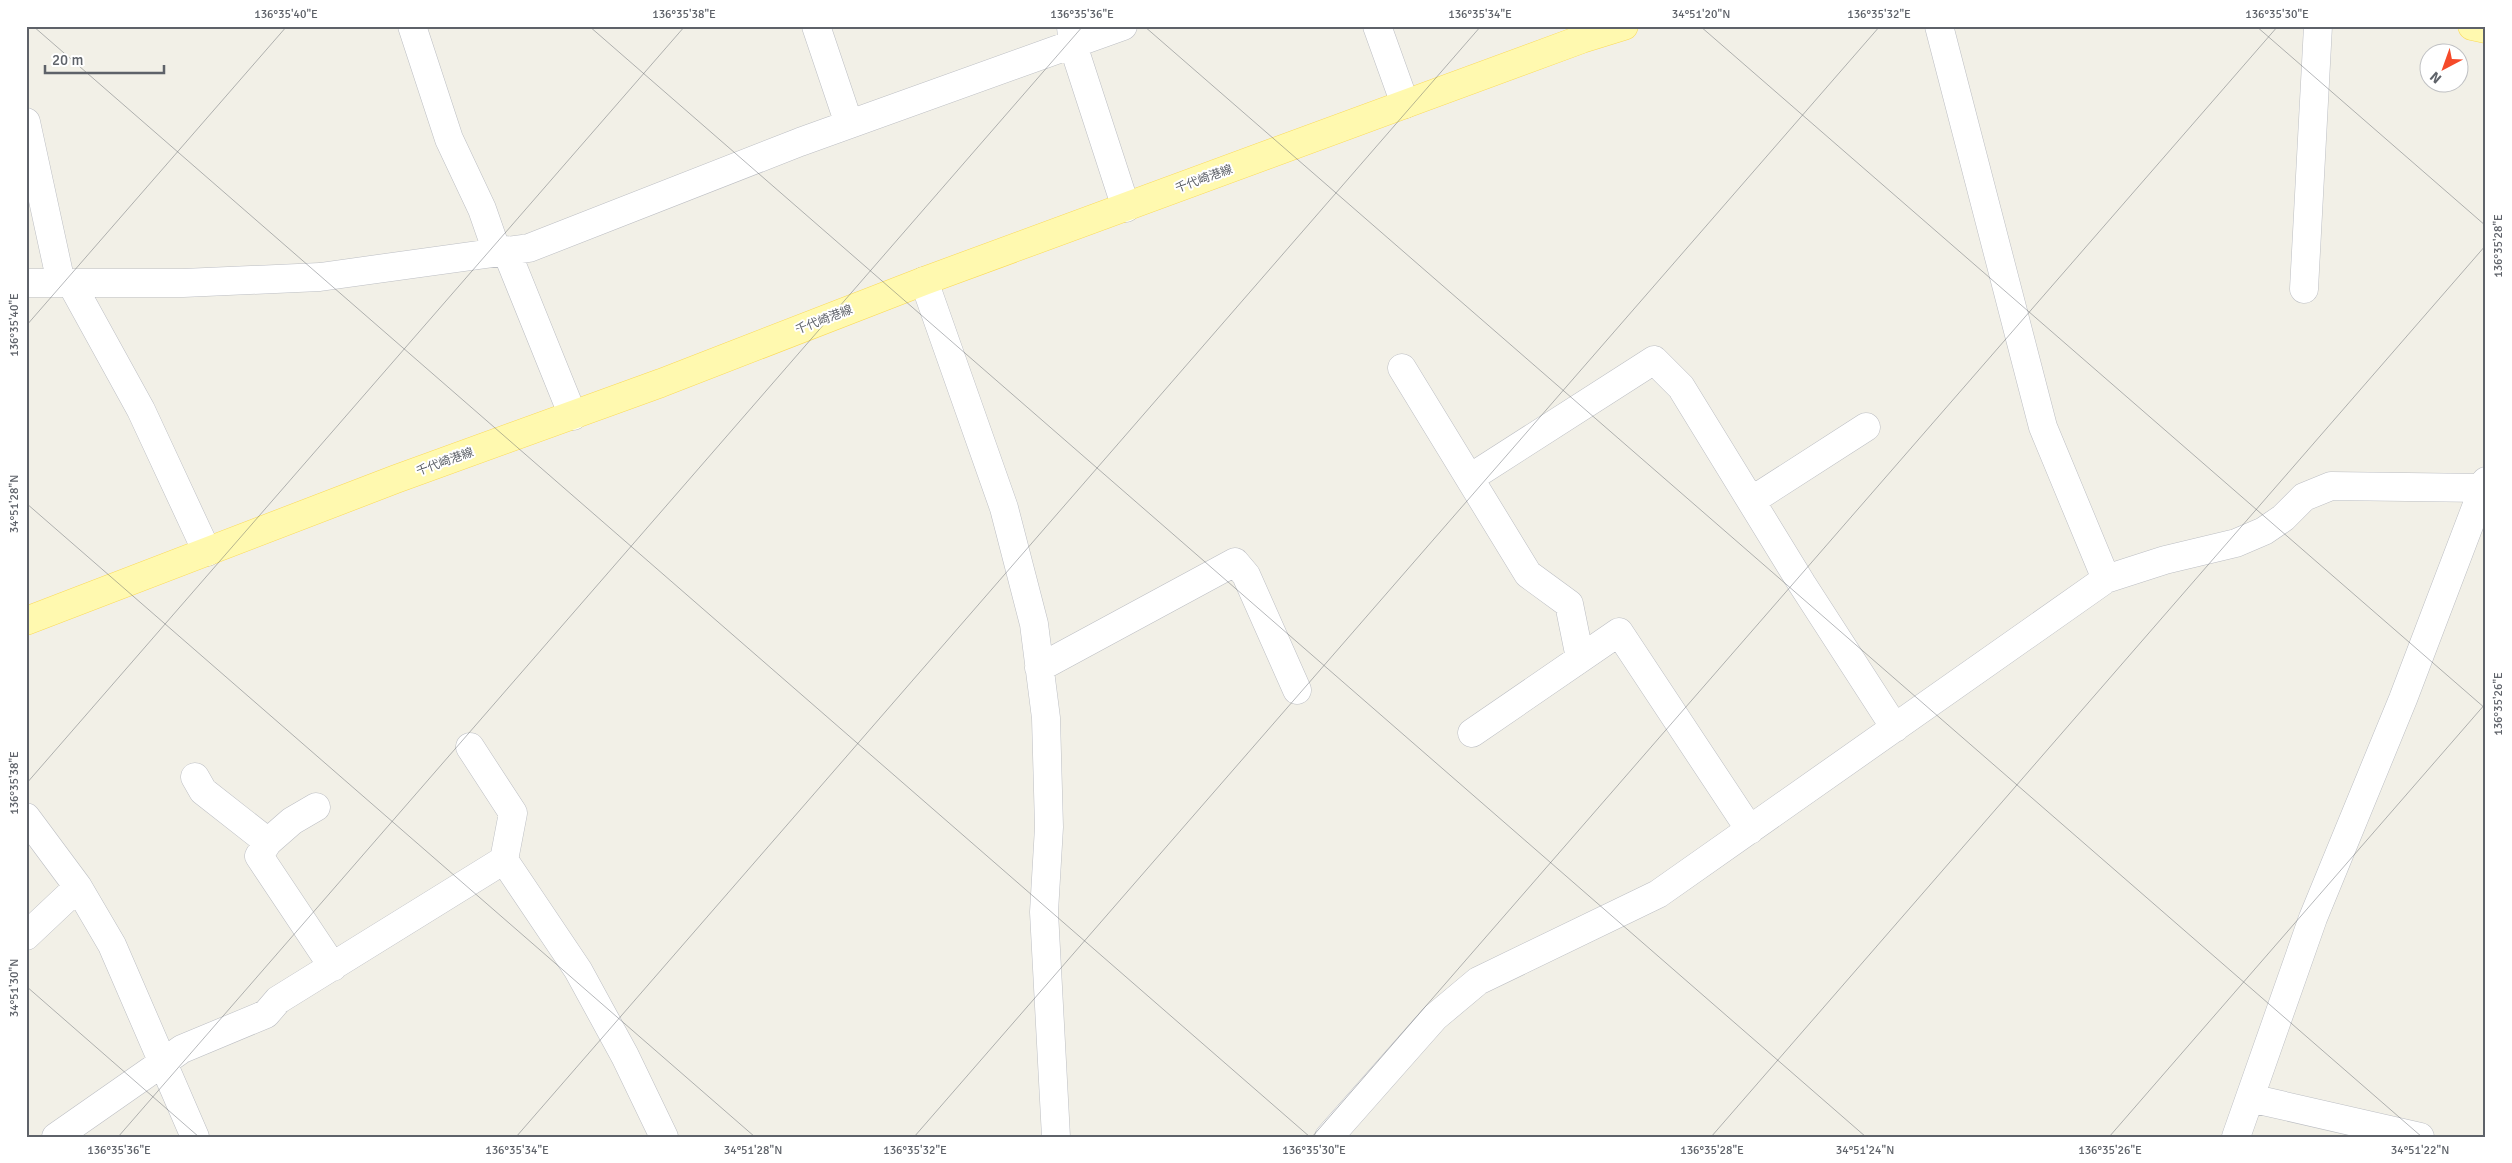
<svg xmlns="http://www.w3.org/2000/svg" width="2512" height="1163" font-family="Signika,'Noto Sans JP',sans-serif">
<rect width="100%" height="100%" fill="#f2f0e7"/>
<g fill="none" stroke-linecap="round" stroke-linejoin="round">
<defs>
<path id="minor" d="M 412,26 L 449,139 L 482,209 L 497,252
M 816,26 L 849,124
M 1377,26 L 1405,104
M 1939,26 L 2043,427 L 2106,579
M 1071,27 L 1073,45 L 1126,208
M 26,122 L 61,283
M 506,250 L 573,416
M 924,281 L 1004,508 L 1034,624 L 1046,718 L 1049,827 L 1044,912 L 1056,1137
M 26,283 L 183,283 L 320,277 L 529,248 L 800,142 L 1123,26
M 71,283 L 141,410 L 207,552
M 2304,289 L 2318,26
M 1402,368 L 1528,574 L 1569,604 L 1580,658
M 1470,478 L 1654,360 L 1681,387 L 1802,584 L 1895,728
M 1751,501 L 1866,427
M 1039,668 L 1235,562 L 1246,575 L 1297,690
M 1472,733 L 1619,632 L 1750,830
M 470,747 L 513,813 L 504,860 L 578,970 L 625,1056 L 664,1137
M 195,777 L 203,791 L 268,842 L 259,856 L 333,967
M 26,817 L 78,887 L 112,945 L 195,1137
M 268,842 L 292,821 L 316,807
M 26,936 L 78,887
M 2250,1098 L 2420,1137
M 56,1137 L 182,1049 L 266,1014 L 278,1000 L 504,860
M 1329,1137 L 1435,1017 L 1478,981 L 1658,894 L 2106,579 L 2165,560 L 2236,543 L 2264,531 L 2283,518 L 2304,497 L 2331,486 L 2483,488
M 2236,1137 L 2313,918 L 2403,699 L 2486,481"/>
<path id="major" d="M 2472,26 L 2486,29
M 26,621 L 396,479 L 661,383 L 924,281 L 1582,39 L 1624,26"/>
</defs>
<use href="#minor" stroke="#bcbec3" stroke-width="29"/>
<use href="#major" stroke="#fbda57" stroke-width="29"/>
<use href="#minor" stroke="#fff" stroke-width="28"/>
<use href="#major" stroke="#fff9af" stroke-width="28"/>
</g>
<path fill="none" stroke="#5e6269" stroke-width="1" stroke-opacity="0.45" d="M 33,26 L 1310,1137M 589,26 L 1866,1137M 1144,26 L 2422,1137M 1700,26 L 2486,709M 2256,26 L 2486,226M 26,326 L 287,26M 26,503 L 755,1137M 26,784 L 685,26M 26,986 L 199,1137M 118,1137 L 1083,26M 516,1137 L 1481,26M 914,1137 L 1880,26M 1312,1137 L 2278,26M 1711,1137 L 2486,245M 2109,1137 L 2486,703"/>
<g text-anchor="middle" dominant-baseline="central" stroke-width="4" stroke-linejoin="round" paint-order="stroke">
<g font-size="12" fill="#5e6269" stroke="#fff">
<text transform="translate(1204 179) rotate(-20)">千代崎港線</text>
<text transform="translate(824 320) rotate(-21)">千代崎港線</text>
<text transform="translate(445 462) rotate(-20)">千代崎港線</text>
</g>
</g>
<rect width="2512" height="1163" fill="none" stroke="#ffffff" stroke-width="55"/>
<g transform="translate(2444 68) rotate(221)"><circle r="24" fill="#ffffff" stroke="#bfc0c3"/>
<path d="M0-4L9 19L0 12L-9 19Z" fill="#f54a2a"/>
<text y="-8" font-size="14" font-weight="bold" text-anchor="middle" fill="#5e6269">N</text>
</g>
<path d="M45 65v8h119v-8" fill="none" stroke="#5e6269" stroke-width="2.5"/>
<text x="52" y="65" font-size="15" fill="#5e6269" stroke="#ffffff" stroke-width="4" paint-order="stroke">20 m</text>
<rect x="28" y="28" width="2456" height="1108" fill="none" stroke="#5e6269" stroke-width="2"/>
<g font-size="12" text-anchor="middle" fill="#5e6269">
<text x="286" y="18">136°35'40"E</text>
<text x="684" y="18">136°35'38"E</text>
<text x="1082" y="18">136°35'36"E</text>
<text x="1480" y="18">136°35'34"E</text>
<text x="1701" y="18">34°51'20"N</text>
<text x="1879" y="18">136°35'32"E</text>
<text x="2277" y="18">136°35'30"E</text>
<text transform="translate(2498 246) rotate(-90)" y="4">136°35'28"E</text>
<text transform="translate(14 325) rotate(-90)" y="4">136°35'40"E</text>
<text transform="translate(14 504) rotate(-90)" y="4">34°51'28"N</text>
<text transform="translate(2498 704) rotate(-90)" y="4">136°35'26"E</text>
<text transform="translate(14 783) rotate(-90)" y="4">136°35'38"E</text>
<text transform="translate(14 988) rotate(-90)" y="4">34°51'30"N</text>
<text x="119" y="1154">136°35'36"E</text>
<text x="517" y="1154">136°35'34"E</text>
<text x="753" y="1154">34°51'28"N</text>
<text x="915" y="1154">136°35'32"E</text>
<text x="1314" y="1154">136°35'30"E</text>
<text x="1712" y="1154">136°35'28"E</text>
<text x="1865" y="1154">34°51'24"N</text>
<text x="2110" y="1154">136°35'26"E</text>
<text x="2420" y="1154">34°51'22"N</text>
</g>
</svg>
